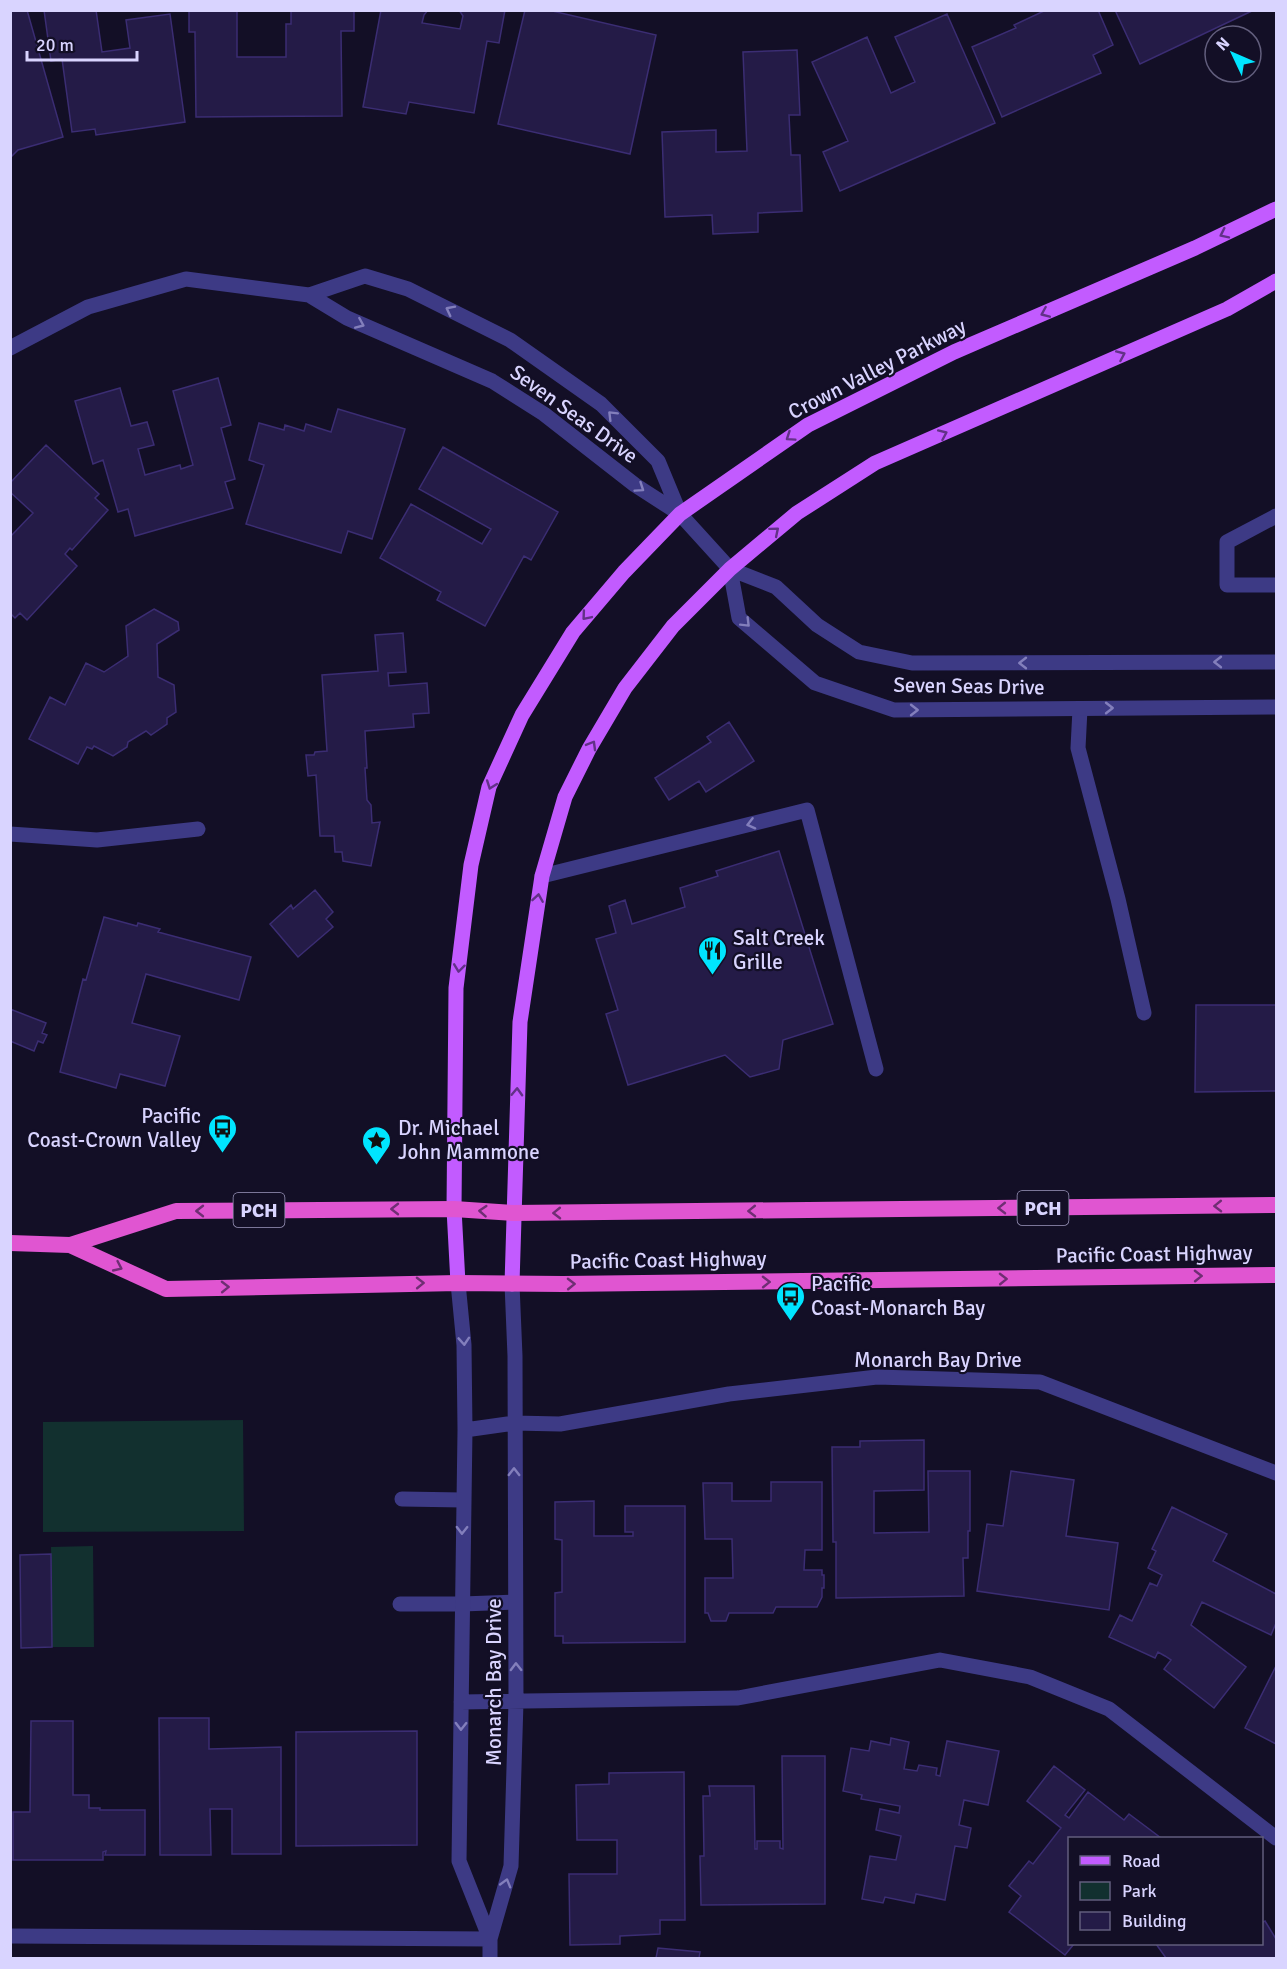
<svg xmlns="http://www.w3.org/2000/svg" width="1287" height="1969" font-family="Signika,sans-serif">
<rect width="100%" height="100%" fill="#130f26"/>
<path fill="#12302f" d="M 243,1420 L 244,1531 L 43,1532 L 43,1422 Z
M 93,1546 L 94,1647 L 52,1647 L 51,1547 Z"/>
<path fill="#241b47" stroke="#3b2d73" stroke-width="1.5" d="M 10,10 L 27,10 L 63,137 L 18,150 L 10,158 Z
M 44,10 L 96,10 L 102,52 L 130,48 L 126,20 L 170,14 L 185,122 L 96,135 L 95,129 L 72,132 L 62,59 L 51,61 Z
M 189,10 L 237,10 L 237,57 L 286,57 L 286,24 L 291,24 L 291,10 L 354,10 L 354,31 L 341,31 L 342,116 L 196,117 L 195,32 L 189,32 Z
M 381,10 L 428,10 L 424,15 L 422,23 L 460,29 L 463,16 L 459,10 L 505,10 L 499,43 L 487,41 L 474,113 L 409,102 L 406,114 L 363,107 Z
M 525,10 L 548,10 L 656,35 L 630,154 L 498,124 Z
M 1046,10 L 1098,10 L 1113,45 L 1093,55 L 1101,73 L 1002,117 L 972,47 L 1016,28 L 1014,25 Z
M 1115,10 L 1254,10 L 1140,64 Z
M 947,14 L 995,123 L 840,191 L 823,152 L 848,141 L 812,62 L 867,37 L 891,93 L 915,82 L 895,37 Z
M 797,50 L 800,115 L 789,115 L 791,155 L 800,155 L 802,211 L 758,213 L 758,232 L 713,234 L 712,215 L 665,217 L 662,132 L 716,130 L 716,152 L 747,151 L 743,52 Z
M 218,378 L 231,425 L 221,428 L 235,479 L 225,482 L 233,508 L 135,536 L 128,509 L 118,512 L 103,460 L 93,464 L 75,401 L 120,388 L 131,426 L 147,422 L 154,445 L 138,449 L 145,475 L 180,465 L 181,469 L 193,465 L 173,391 Z
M 338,409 L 405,429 L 372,539 L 348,531 L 341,553 L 246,524 L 264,465 L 249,460 L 259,423 L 284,430 L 285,425 L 304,431 L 306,424 L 331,432 Z
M 46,445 L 99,494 L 95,498 L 108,510 L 72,550 L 70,548 L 65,554 L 77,566 L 27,620 L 20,613 L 15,618 L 10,613 L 10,537 L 33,513 L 10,492 L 10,483 Z
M 443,447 L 558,512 L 531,560 L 524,556 L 485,626 L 437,600 L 441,592 L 380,558 L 411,504 L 482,544 L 491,529 L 419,489 Z
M 154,609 L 178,622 L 179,630 L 157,644 L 158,677 L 174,685 L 176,712 L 167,718 L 167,724 L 151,735 L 146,731 L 128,742 L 127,747 L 113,756 L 94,746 L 92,749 L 87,747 L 78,764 L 29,739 L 50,697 L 65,705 L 86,663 L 104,672 L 128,656 L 126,626 Z
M 403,633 L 406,672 L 388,673 L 389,686 L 427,683 L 429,713 L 413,714 L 414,727 L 365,731 L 367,768 L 365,768 L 367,800 L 371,805 L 372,823 L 380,822 L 371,866 L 343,861 L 342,852 L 335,852 L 334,836 L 320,836 L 316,775 L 308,776 L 306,755 L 314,755 L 315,752 L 327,751 L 322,675 L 378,671 L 375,635 Z
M 729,722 L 754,761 L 706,792 L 699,781 L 669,800 L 655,778 L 711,742 L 707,737 Z
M 779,851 L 833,1024 L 783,1040 L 779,1069 L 750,1077 L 725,1055 L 628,1085 L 606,1014 L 618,1010 L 596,939 L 616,933 L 609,906 L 625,900 L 632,924 L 685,907 L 680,888 L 718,876 L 716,871 Z
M 315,890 L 333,912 L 326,919 L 333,927 L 298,957 L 270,924 L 291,905 L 293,909 Z
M 104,917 L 137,926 L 138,923 L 160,929 L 158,932 L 251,957 L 239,1000 L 146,974 L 132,1023 L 180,1036 L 165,1086 L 120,1074 L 116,1088 L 60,1072 L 83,979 L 86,980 Z
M 1196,1005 L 1276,1005 L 1276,1091 L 1195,1092 Z
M 10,1009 L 46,1023 L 42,1033 L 47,1035 L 43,1043 L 38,1041 L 34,1051 L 10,1041 Z
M 924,1440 L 924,1490 L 874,1491 L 874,1533 L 929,1532 L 928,1471 L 970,1471 L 970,1531 L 968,1531 L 968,1558 L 963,1558 L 964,1596 L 836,1598 L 836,1542 L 833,1542 L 832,1447 L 860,1447 L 860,1441 Z
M 1011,1471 L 1074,1480 L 1066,1536 L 1118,1543 L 1109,1610 L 977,1591 L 987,1524 L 1003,1526 Z
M 771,1482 L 822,1482 L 822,1550 L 805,1550 L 804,1570 L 822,1570 L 822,1575 L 824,1575 L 824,1588 L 822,1588 L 822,1597 L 817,1607 L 776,1607 L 773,1613 L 729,1613 L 726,1621 L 711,1621 L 708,1613 L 705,1613 L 705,1578 L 733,1578 L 732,1539 L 705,1539 L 703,1483 L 732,1483 L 732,1501 L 771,1501 Z
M 594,1501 L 594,1536 L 633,1536 L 633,1532 L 625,1532 L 625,1506 L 685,1506 L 685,1642 L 563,1643 L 563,1636 L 555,1636 L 555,1593 L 562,1592 L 562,1540 L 555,1539 L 555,1502 Z
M 1172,1507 L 1227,1534 L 1213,1561 L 1276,1594 L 1276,1623 L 1271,1635 L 1202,1602 L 1191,1625 L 1246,1667 L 1214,1708 L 1164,1669 L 1171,1660 L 1165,1656 L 1158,1652 L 1155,1658 L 1109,1637 L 1120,1615 L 1132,1621 L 1150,1583 L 1157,1586 L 1162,1575 L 1148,1568 L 1156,1551 L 1152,1549 Z
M 51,1554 L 52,1647 L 21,1648 L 20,1555 Z
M 1276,1666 L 1276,1744 L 1245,1728 Z
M 159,1718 L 209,1718 L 209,1749 L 281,1747 L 281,1854 L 232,1854 L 232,1809 L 210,1809 L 211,1855 L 160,1855 Z
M 31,1721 L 73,1721 L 73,1795 L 89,1795 L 89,1808 L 100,1808 L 100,1810 L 145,1810 L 145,1855 L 105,1855 L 106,1851 L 103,1852 L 103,1860 L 13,1860 L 13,1812 L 30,1812 Z
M 417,1731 L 417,1845 L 296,1846 L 296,1732 Z
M 891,1738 L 909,1742 L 904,1769 L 917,1771 L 919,1765 L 937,1768 L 936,1775 L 940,1776 L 947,1741 L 999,1751 L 988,1805 L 964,1800 L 959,1825 L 971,1828 L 967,1848 L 955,1846 L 945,1900 L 916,1894 L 914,1903 L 885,1897 L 883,1903 L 862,1899 L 870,1856 L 896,1860 L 901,1836 L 876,1830 L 880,1809 L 899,1813 L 900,1806 L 861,1799 L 862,1795 L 843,1791 L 851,1748 L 869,1751 L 871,1741 L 890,1745 Z
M 782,1756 L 825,1756 L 825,1904 L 701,1905 L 700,1856 L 704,1856 L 703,1796 L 710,1796 L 709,1786 L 754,1786 L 755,1849 L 757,1849 L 757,1841 L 780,1841 L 780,1848 L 783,1849 Z
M 1054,1766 L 1085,1790 L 1065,1815 L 1069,1818 L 1088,1792 L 1124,1820 L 1129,1814 L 1161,1838 L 1070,1838 L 1070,1944 L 1074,1944 L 1065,1955 L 1009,1912 L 1021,1896 L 1009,1886 L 1029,1861 L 1033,1864 L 1061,1828 L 1027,1801 Z
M 684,1772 L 685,1920 L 660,1920 L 660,1934 L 620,1936 L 620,1944 L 570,1945 L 569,1874 L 617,1874 L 617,1840 L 577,1840 L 576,1785 L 609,1784 L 609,1773 Z
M 1265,1921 L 1276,1939 L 1276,1958 L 1166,1958 L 1156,1944 L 1262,1944 L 1262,1923 Z
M 658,1948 L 700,1952 L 699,1958 L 656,1958 Z"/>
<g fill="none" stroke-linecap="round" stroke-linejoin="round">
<path stroke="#3d3a85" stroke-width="15" d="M 1276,516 L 1227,542 L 1227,585 L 1276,585
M 1080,709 L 1078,748 L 1118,899 L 1144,1013
M 542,876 L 807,810 L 876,1069
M 402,1499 L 463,1500
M 400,1604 L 462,1604 L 515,1602"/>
<path stroke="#3d3a85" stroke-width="15" d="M 10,834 L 97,840 L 198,829
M 458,1283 L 464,1345 L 465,1430 L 459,1861 L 490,1939
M 465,1430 L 514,1423 L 560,1424 L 729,1394 L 877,1377 L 1040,1382 L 1276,1473
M 461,1702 L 738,1698 L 940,1660 L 1030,1677 L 1109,1709 L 1276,1838
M 10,1936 L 490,1939
M 490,1958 L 490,1939 L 511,1866 L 516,1702 L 515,1356 L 512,1284"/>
<path stroke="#3d3a85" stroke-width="15" d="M 309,295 L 365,276 L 408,289 L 510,340 L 601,404 L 658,461 L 680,514
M 10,348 L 88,307 L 186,279 L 309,295 L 347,318 L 492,381 L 544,414 L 635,485 L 680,514 L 730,569 L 776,587 L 817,625 L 859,652 L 912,663 L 1276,662
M 730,569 L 739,618 L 815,683 L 894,710 L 1276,707"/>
<path stroke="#c25bff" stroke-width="15" d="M 458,1283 L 454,1209 L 456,988 L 471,865 L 489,787 L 522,715 L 573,632 L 624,572 L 680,514 L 808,425 L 954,352 L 1195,248 L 1276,209
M 512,1284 L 520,1022 L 542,876 L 565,797 L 589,749 L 625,688 L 673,626 L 730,569 L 797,513 L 875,463 L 1227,309 L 1276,281"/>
<path stroke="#e055d1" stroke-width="16" d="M 10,1243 L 70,1245 L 176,1211 L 454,1209 L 513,1213 L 1276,1205
M 70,1245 L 166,1289 L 458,1283 L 563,1284 L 1276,1275"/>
</g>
<defs><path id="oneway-chevron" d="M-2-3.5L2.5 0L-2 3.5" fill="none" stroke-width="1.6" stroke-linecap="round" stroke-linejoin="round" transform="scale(1.5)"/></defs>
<g stroke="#623188">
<use href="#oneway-chevron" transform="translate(1224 234) rotate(154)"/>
<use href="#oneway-chevron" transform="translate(1045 313) rotate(157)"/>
<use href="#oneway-chevron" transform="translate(1121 355) rotate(-24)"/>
<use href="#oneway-chevron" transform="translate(943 434) rotate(-24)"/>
<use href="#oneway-chevron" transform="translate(790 437) rotate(146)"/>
<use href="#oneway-chevron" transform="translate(775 531) rotate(-40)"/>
<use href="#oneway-chevron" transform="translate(586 616) rotate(130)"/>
<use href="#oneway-chevron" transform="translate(592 745) rotate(-60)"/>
<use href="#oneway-chevron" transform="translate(491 785) rotate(110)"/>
<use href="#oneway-chevron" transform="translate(538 898) rotate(-81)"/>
<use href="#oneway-chevron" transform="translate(459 968) rotate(97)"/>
<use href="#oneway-chevron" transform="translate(517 1092) rotate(-88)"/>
</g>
<g stroke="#837fbc">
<use href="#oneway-chevron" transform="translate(450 310) rotate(-153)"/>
<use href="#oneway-chevron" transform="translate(360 324) rotate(23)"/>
<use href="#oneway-chevron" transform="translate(612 415) rotate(-135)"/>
<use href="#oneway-chevron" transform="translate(640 488) rotate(34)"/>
<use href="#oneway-chevron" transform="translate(746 623) rotate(45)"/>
<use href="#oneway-chevron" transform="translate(1218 662) rotate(180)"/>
<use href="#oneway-chevron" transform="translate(1023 663) rotate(180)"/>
<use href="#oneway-chevron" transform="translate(1109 708)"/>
<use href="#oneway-chevron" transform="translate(914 710)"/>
<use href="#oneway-chevron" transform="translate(751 824) rotate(166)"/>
<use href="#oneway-chevron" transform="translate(464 1341) rotate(86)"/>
<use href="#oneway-chevron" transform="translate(514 1472) rotate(-90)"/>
<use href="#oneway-chevron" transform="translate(462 1530) rotate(91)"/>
<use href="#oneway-chevron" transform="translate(516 1667) rotate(-91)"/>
<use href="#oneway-chevron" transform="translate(461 1726) rotate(91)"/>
<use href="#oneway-chevron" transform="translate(506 1883) rotate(-74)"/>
</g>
<g stroke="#6f2e73">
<use href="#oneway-chevron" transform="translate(1218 1206) rotate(179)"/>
<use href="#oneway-chevron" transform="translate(1002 1208) rotate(179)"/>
<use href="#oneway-chevron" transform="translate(395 1209) rotate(180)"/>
<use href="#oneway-chevron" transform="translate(200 1211) rotate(180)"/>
<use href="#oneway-chevron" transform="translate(483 1211) rotate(-176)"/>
<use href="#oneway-chevron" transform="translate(752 1211) rotate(179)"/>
<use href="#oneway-chevron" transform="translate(557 1213) rotate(179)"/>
<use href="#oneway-chevron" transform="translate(118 1267) rotate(25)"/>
<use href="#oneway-chevron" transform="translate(1198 1276) rotate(-1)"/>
<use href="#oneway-chevron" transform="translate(1003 1279) rotate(-1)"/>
<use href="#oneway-chevron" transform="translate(766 1282) rotate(-1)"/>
<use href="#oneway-chevron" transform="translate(420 1283) rotate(-1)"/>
<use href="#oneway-chevron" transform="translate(571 1284) rotate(-1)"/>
<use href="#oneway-chevron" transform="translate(225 1287) rotate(-1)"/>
</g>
<defs>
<symbol id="restaurant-pin" viewBox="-11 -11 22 30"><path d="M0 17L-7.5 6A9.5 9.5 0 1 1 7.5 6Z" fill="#00e5ff" stroke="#130f26"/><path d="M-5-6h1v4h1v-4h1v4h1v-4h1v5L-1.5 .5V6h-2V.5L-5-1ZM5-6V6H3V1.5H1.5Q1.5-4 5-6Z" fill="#111"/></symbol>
<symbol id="bus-pin" viewBox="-11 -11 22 30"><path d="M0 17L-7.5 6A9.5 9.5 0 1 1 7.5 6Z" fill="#00e5ff" stroke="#130f26"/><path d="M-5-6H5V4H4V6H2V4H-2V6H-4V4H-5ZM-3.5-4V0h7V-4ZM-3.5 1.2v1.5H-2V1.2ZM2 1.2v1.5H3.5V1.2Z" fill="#111"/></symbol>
<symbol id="sight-pin" viewBox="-11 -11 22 30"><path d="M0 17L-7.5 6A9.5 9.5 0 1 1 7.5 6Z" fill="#00e5ff" stroke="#130f26"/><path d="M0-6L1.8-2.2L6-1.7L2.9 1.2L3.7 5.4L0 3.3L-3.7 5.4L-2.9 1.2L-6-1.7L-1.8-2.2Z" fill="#111"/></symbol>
</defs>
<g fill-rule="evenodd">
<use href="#restaurant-pin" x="696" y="934" width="33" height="45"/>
<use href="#bus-pin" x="206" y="1112" width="33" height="45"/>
<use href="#sight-pin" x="360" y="1124" width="33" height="45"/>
<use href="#bus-pin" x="774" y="1280" width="33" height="45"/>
</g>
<g text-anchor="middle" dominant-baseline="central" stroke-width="4.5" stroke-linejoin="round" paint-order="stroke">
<g fill="#130f26" stroke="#9e99be" stroke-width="1.5">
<rect x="1017.5" y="1191" width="51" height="34" rx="4.5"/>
<rect x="233.5" y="1193" width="51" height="34" rx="4.5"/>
</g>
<g font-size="20" font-weight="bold" fill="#d9d4ff">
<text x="1043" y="1208">PCH</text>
<text x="259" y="1210">PCH</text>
</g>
<g font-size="21" fill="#d9d4ff" stroke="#130f26">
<text transform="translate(877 369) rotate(-27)">Crown Valley Parkway</text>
<text transform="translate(574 414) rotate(36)">Seven Seas Drive</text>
<text transform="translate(969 686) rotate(1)">Seven Seas Drive</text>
<text transform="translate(1154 1254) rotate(-1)">Pacific Coast Highway</text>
<text transform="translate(668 1260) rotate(-1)">Pacific Coast Highway</text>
<text x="938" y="1360">Monarch Bay Drive</text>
<text transform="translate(494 1682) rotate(-90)">Monarch Bay Drive</text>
</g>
<g font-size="21" fill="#d9d4ff" stroke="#130f26" text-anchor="start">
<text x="733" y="938">Salt Creek<tspan x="733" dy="24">Grille</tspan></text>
<text x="201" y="1116" text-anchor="end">Pacific<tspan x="201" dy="24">Coast-Crown Valley</tspan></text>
<text x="398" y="1128">Dr. Michael<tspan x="398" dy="24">John Mammone</tspan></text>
<text x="811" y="1284">Pacific<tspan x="811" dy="24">Coast-Monarch Bay</tspan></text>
</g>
</g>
<rect width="1287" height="1969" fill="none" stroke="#d9d4ff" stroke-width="24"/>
<rect x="1068" y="1837" width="195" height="108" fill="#130f26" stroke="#625e7d" stroke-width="1.5"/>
<rect x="1080" y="1856" width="30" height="9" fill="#c25bff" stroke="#625e7d" stroke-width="1.5"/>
<text x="1122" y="1867" font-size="18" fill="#d9d4ff">Road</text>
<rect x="1080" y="1882" width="30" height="18" fill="#12302f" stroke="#625e7d" stroke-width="1.5"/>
<text x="1122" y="1897" font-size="18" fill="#d9d4ff">Park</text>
<rect x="1080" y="1912" width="30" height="18" fill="#241b47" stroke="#625e7d" stroke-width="1.5"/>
<text x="1122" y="1927" font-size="18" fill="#d9d4ff">Building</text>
<g transform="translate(1233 54) rotate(314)"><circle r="28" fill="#130f26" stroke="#625e7d" stroke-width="1.5"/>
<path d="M0-4.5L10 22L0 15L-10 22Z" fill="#00e5ff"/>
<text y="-9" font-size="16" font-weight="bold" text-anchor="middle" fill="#d9d4ff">N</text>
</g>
<path d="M27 51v9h110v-9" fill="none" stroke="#d9d4ff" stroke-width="3"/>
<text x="36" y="51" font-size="18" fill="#d9d4ff" stroke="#130f26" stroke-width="4.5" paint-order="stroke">20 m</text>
</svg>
